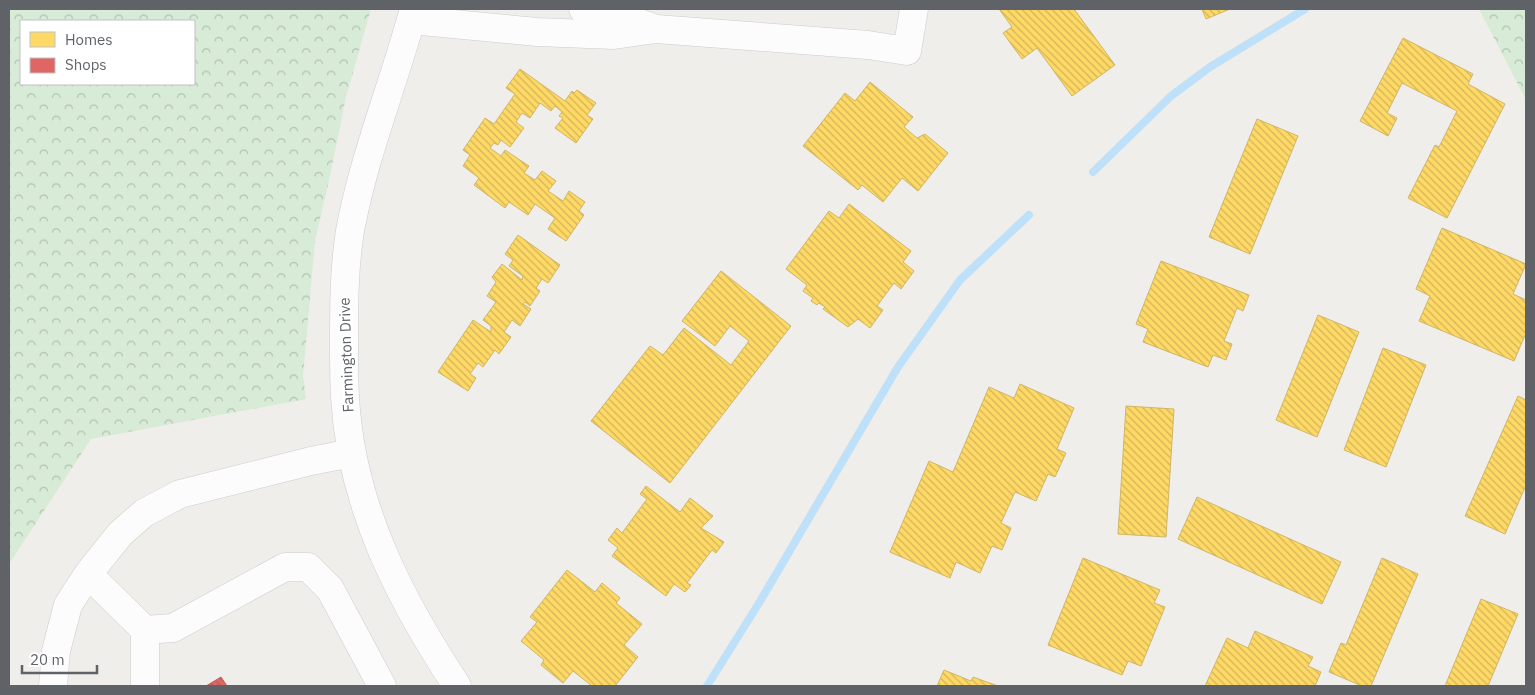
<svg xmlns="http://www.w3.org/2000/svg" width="1535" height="695" font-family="'IBM Plex Sans',sans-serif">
<defs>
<pattern id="forest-crowns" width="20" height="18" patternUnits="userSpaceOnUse" patternTransform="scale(1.25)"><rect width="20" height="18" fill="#d8ebd6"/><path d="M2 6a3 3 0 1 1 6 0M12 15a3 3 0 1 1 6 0" fill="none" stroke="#b2c2b1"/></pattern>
<pattern id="homes-back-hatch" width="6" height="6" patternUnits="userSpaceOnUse" patternTransform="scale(1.25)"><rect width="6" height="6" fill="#ffd966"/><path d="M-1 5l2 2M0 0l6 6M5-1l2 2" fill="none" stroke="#d2b458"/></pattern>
<pattern id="shops-back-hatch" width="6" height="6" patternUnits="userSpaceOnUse" patternTransform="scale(1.25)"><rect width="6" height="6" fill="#e06666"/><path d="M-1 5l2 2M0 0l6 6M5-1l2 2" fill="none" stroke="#b95858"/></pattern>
</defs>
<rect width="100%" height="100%" fill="#efeeea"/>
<path fill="url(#forest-crowns)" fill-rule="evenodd" d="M 9,9 L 371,9 L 346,97 L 330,176 L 315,241 L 303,376 L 306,399 L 91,439 L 9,564 ZM 21,21 L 194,21 L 194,84 L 21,84 Z
M 1479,9 L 1526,9 L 1526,100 Z"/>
<path fill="url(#homes-back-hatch)" stroke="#cfb667" d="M 999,9 L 1074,9 L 1115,65 L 1072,96 L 1037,48 L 1022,59 L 1003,33 L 1012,27 Z
M 1202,9 L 1230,9 L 1206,19 Z
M 1403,38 L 1473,74 L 1468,84 L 1505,104 L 1447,218 L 1408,198 L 1435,145 L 1439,147 L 1457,111 L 1402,83 L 1387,113 L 1397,118 L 1388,136 L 1360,121 Z
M 520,69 L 565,101 L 572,91 L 574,93 L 577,90 L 596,103 L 587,115 L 593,119 L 576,143 L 555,128 L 563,118 L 559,116 L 562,112 L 555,106 L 551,111 L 540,103 L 530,118 L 522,113 L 516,122 L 524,128 L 510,147 L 501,140 L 498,145 L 494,143 L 490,148 L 501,156 L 505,150 L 529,166 L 524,173 L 535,180 L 542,171 L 556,181 L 548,191 L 563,201 L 569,191 L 585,202 L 579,211 L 584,215 L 566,241 L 548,229 L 555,218 L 535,204 L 528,215 L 509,202 L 505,208 L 474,185 L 479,178 L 463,166 L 470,155 L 463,150 L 485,118 L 494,124 L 515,94 L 506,88 Z
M 870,82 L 913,117 L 904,127 L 917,138 L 925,134 L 948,153 L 918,191 L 902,178 L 883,202 L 862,185 L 858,190 L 803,146 L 845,93 L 855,101 Z
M 1257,119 L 1298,136 L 1250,254 L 1209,237 Z
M 849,204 L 911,251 L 903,262 L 914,271 L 901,289 L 894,283 L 877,306 L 883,310 L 870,328 L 858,319 L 848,327 L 823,309 L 825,307 L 819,303 L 817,305 L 811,301 L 813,298 L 803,291 L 807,285 L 786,269 L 829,211 L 839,218 Z
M 1442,228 L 1526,264 L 1513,294 L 1526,300 L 1526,333 L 1514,361 L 1419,321 L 1430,296 L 1416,289 Z
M 518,235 L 560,265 L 548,283 L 542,279 L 536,288 L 540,291 L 530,306 L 525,302 L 523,304 L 531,309 L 520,326 L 512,320 L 504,332 L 511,337 L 499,354 L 495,350 L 483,367 L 478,363 L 470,374 L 476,378 L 468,391 L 438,372 L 473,320 L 491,332 L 491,326 L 483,320 L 496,302 L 487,296 L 496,282 L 492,277 L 502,264 L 522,280 L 523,276 L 509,266 L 513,260 L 505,254 Z
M 1161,261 L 1249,295 L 1243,311 L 1237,308 L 1224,341 L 1232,344 L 1226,360 L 1213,355 L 1208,367 L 1143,342 L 1148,329 L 1136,324 Z
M 721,271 L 791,326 L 670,483 L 591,421 L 650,346 L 663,355 L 684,328 L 731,365 L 749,341 L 730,326 L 715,346 L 682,321 Z
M 1318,315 L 1359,332 L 1317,437 L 1276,420 Z
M 1383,348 L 1426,365 L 1386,467 L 1344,450 Z
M 1020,384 L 1074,408 L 1057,449 L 1066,453 L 1055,477 L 1048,474 L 1036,501 L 1015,492 L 1001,523 L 1011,528 L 1002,550 L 992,546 L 980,573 L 956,562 L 950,578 L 890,552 L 929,461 L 953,472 L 989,387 L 1014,398 Z
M 1518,396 L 1526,400 L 1526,485 L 1505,534 L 1465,516 Z
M 1126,406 L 1174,409 L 1166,537 L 1118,534 Z
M 646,486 L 680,512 L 690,498 L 713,516 L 701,528 L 724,542 L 716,553 L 712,550 L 687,583 L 691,585 L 685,592 L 674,584 L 666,596 L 612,556 L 618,548 L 608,540 L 617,528 L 622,533 L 647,499 L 640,494 Z
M 1197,497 L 1341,562 L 1322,604 L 1178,539 Z
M 1083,558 L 1160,590 L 1154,603 L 1165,607 L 1141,666 L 1128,661 L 1122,675 L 1048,645 Z
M 1382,558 L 1418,574 L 1371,686 L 1362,686 L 1329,672 L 1341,643 L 1346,645 Z
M 567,570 L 595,592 L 602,583 L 620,598 L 616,603 L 642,624 L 624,645 L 638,657 L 615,686 L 592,686 L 573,671 L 563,683 L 541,665 L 544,660 L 521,641 L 537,622 L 530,617 Z
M 1481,599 L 1518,614 L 1488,686 L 1445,686 Z
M 1255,631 L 1313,657 L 1308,666 L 1321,672 L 1315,686 L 1205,686 L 1227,638 L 1248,648 Z
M 944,670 L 971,681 L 973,677 L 998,686 L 937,686 Z"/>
<path fill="url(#shops-back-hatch)" stroke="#b96567" d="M 221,677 L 227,686 L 206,686 Z"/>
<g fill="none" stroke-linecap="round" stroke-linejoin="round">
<path stroke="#bfe0f9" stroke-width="8" d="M 1093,172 L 1171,96 L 1210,67 L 1305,9
M 707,686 L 759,603 L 898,367 L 960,280 L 1029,215"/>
<defs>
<path id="minor" d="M 414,9 C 394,83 364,155 350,231 C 344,268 344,306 344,344 C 344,361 344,379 345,397 C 351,505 399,598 457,686
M 411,20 L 537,32 L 614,35 L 656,29 L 614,14 L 583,9
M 656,29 L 868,45 L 907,51 L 914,9
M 88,574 L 145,630 L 173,628 L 285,567 L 308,567 L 330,589 L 382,686
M 53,686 L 56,651 L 68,605 L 88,574 L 120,534 L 144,513 L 180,494 L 311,461 L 352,453
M 145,686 L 145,630"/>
</defs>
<use href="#minor" stroke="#cbcccc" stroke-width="29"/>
<use href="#minor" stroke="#fdfcfc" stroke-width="28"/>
</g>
<g text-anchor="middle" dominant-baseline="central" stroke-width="5" stroke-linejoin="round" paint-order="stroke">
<g font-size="15" fill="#5f6368" stroke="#fff">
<text transform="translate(346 355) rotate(-92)">Farmington Drive</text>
</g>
</g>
<rect width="1535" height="695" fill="none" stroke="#5f6368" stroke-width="20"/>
<rect x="20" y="20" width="175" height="65" fill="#ffffff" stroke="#bfc1c3"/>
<rect x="30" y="32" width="25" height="15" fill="#ffd966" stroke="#bfc1c3"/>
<text x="65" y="45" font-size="15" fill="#5f6368">Homes</text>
<rect x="30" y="58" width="25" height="15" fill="#e06666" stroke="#bfc1c3"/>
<text x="65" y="70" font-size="15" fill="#5f6368">Shops</text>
<path d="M22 665v8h75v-8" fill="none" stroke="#5f6368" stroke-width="2.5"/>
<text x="30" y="665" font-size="15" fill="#5f6368" stroke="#ffffff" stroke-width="4" paint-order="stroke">20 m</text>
</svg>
